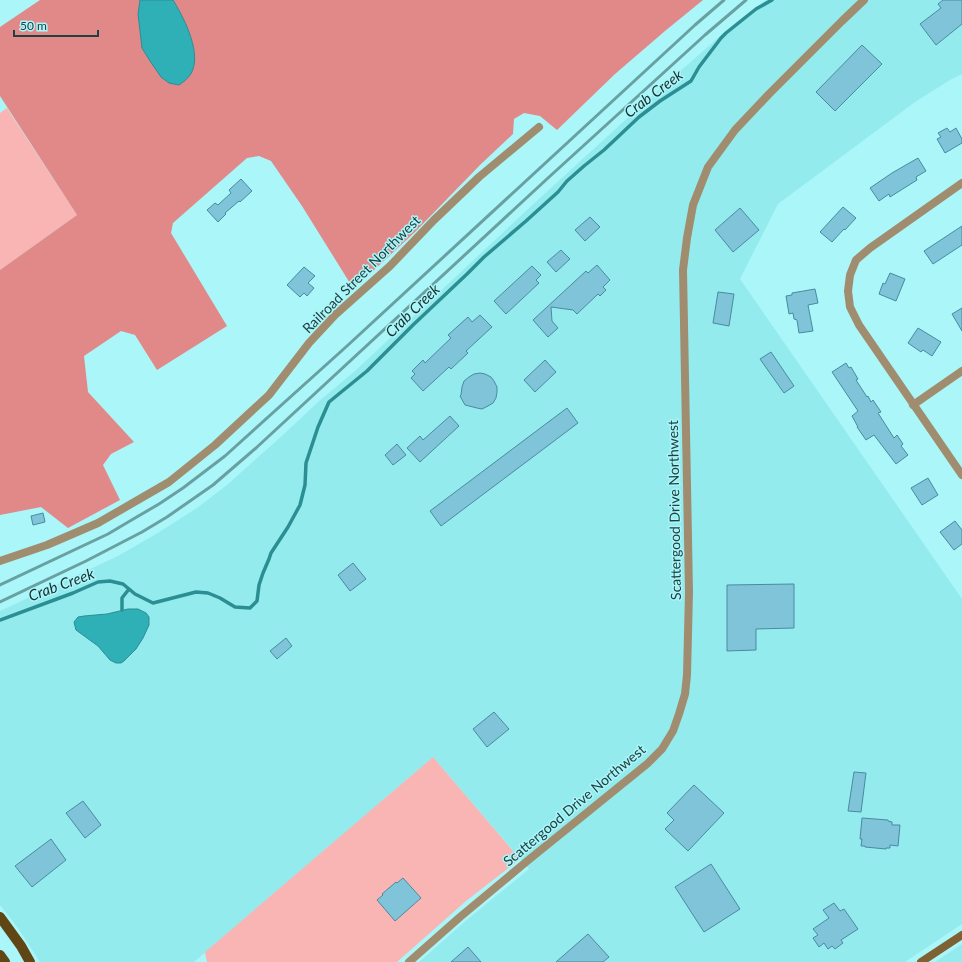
<svg xmlns="http://www.w3.org/2000/svg" width="962" height="962" font-family="Lato,sans-serif">
<rect width="100%" height="100%" fill="#aaf6f9"/>
<path fill="#94ebee" d="M 766,0 L 962,0 L 962,74 L 950,80 L 915,102 L 778,204 L 740,279 L 962,599 L 962,924 L 905,962 L 419,962 L 469,918 L 529,869 L 433,757 L 194,962 L 40,962 L 18,928 L 0,905 L 0,611 L 118,556 L 156,534 L 197,508 L 227,485 L 284,434 L 318,402 L 355,371 L 541,197 L 644,103 L 735,23 Z
M 962,944 L 962,962 L 935,962 Z"/>
<path fill="#f8b5b4" d="M 7,108 L 77,215 L 0,270 L 0,113 Z
M 433,757 L 520,859 L 466,901 L 397,962 L 207,962 L 205,952 Z"/>
<path fill="#e18989" d="M 40,0 L 703,0 L 665,31 L 615,74 L 557,130 L 540,116 L 524,113 L 514,119 L 513,134 L 480,165 L 415,232 L 373,271 L 353,288 L 302,206 L 271,161 L 259,156 L 247,158 L 173,223 L 171,233 L 227,326 L 157,370 L 135,335 L 121,331 L 84,356 L 88,392 L 134,442 L 111,454 L 103,465 L 120,500 L 68,528 L 41,507 L 0,515 L 0,270 L 77,215 L 0,96 L 0,27 Z"/>
<path fill="#2fb0b6" stroke="#2b8e93" d="M 140,0 L 173,0 C 183,16 200,49 193,69 C 191,76 185,81 179,85 L 169,83 L 161,77 L 150,61 L 142,48 L 138,14 Z
M 128,609 L 138,609 L 146,613 L 149,617 L 149,625 L 143,638 L 136,649 L 124,661 L 121,663 L 116,663 L 110,660 L 98,646 L 76,630 L 74,622 L 78,617 L 84,616 L 107,614 Z"/>
<g fill="none" stroke-linecap="round" stroke-linejoin="round">
<path stroke="#2b8e93" stroke-width="3.5" d="M 122,610 L 122,598 L 129,589
M 0,620 L 73,593 L 98,582 L 110,581 L 123,584 L 135,594 L 153,603 L 196,592 L 208,593 L 220,598 L 235,607 L 250,608 L 257,601 L 259,585 L 263,573 L 269,559 L 271,553 L 288,527 L 300,505 L 305,485 L 306,463 L 318,427 L 329,402 L 367,371 L 413,325 L 467,274 L 484,257 L 526,221 L 558,192 L 567,181 L 584,166 L 604,150 L 639,117 L 660,101 L 691,81 L 699,67 L 721,38 L 726,33 L 756,9 L 772,0"/>
</g>
<path fill="#80c4d9" stroke="#488b9f" d="M 943,0 L 962,0 L 962,24 L 936,45 L 920,24 L 941,8 L 938,4 Z
M 862,45 L 882,64 L 835,111 L 816,92 Z
M 947,128 L 950,132 L 956,128 L 962,139 L 962,143 L 945,153 L 937,139 L 941,137 L 938,133 Z
M 918,158 L 926,171 L 916,177 L 917,180 L 890,197 L 889,194 L 879,201 L 870,188 L 892,173 Z
M 241,179 L 252,191 L 240,202 L 239,201 L 225,213 L 226,214 L 218,222 L 207,210 L 215,203 L 218,205 L 231,193 L 229,190 Z
M 843,207 L 856,218 L 845,230 L 844,229 L 832,242 L 820,232 Z
M 740,208 L 759,230 L 733,252 L 715,230 Z
M 590,217 L 600,227 L 585,241 L 575,230 Z
M 962,226 L 962,245 L 933,264 L 924,251 Z
M 561,250 L 570,259 L 556,272 L 547,262 Z
M 597,265 L 610,280 L 603,287 L 606,290 L 600,296 L 598,294 L 577,314 L 573,310 L 551,307 L 552,321 L 558,328 L 548,337 L 533,320 L 586,271 L 588,273 Z
M 532,266 L 541,275 L 536,280 L 539,283 L 506,314 L 494,301 Z
M 304,267 L 315,276 L 308,283 L 314,288 L 307,296 L 304,293 L 300,297 L 287,285 Z
M 890,273 L 905,279 L 896,301 L 879,294 L 883,283 L 885,284 Z
M 815,289 L 818,303 L 808,305 L 813,331 L 799,333 L 797,320 L 794,319 L 793,313 L 789,314 L 786,296 L 792,295 L 792,293 Z
M 718,292 L 734,294 L 729,326 L 713,323 Z
M 962,308 L 962,331 L 952,314 Z
M 480,315 L 492,327 L 466,351 L 468,353 L 451,369 L 449,367 L 423,391 L 411,378 L 415,374 L 412,371 L 423,360 L 425,363 L 451,338 L 448,335 L 468,317 L 472,322 Z
M 918,328 L 941,342 L 932,356 L 923,350 L 921,352 L 908,343 Z
M 771,352 L 794,386 L 784,393 L 760,359 Z
M 545,360 L 556,372 L 535,392 L 524,380 Z
M 846,363 L 849,368 L 851,367 L 858,379 L 856,380 L 867,397 L 868,396 L 871,402 L 873,400 L 881,412 L 878,413 L 894,438 L 897,435 L 903,444 L 901,446 L 908,455 L 896,464 L 874,435 L 866,440 L 857,427 L 858,427 L 852,416 L 858,411 L 832,372 Z
M 480,373 L 485,374 L 491,377 L 494,381 L 497,387 L 497,392 L 496,398 L 493,403 L 488,406 L 482,409 L 477,408 L 465,405 L 460,396 L 461,395 L 462,387 L 464,381 L 469,377 L 474,374 Z
M 567,408 L 578,423 L 441,526 L 430,511 Z
M 450,416 L 459,426 L 420,462 L 407,448 L 420,436 L 423,440 Z
M 397,444 L 406,455 L 393,465 L 385,455 Z
M 928,478 L 938,495 L 922,505 L 911,488 Z
M 43,513 L 45,522 L 33,525 L 31,516 Z
M 955,521 L 962,530 L 962,544 L 954,550 L 940,532 Z
M 353,563 L 366,579 L 350,591 L 338,575 Z
M 794,584 L 794,628 L 756,629 L 756,650 L 727,651 L 727,585 Z
M 286,638 L 292,646 L 277,659 L 270,651 Z
M 494,712 L 509,729 L 487,747 L 473,729 Z
M 854,772 L 866,773 L 861,812 L 848,811 Z
M 694,785 L 724,813 L 688,851 L 665,829 L 674,820 L 667,813 Z
M 83,801 L 101,825 L 85,838 L 66,813 Z
M 862,818 L 888,820 L 888,821 L 892,822 L 892,825 L 900,825 L 898,846 L 890,845 L 890,848 L 886,848 L 886,849 L 865,847 L 865,846 L 861,846 L 862,839 L 860,839 Z
M 51,839 L 66,860 L 32,887 L 15,866 Z
M 711,864 L 740,909 L 704,932 L 675,887 Z
M 403,878 L 421,898 L 395,921 L 377,900 L 383,895 L 382,894 L 396,882 L 397,883 Z
M 834,903 L 840,911 L 844,909 L 858,929 L 841,940 L 843,943 L 835,949 L 832,946 L 828,949 L 824,943 L 819,947 L 813,938 L 818,935 L 813,929 L 829,918 L 823,910 Z
M 588,934 L 609,957 L 603,962 L 556,962 Z
M 468,947 L 481,962 L 451,962 Z"/>
<g fill="none" stroke-linecap="round" stroke-linejoin="round">
<path stroke="#a08d6f" stroke-width="8" d="M 962,183 L 870,248 L 856,260 L 850,275 L 848,291 L 850,307 L 859,325 L 962,475
M 913,405 L 962,371
M 0,561 L 47,545 L 98,523 L 169,482 L 215,445 L 269,395 L 309,343 L 335,315 L 390,266 L 434,220 L 479,177 L 539,127
M 409,962 L 460,917 L 526,862 L 647,764 L 662,749 L 673,731 L 679,714 L 685,694 L 687,675 L 689,592 L 683,270 L 687,238 L 693,205 L 708,167 L 735,130 L 769,94 L 842,21 L 864,0"/>
<path stroke="#7e6234" stroke-width="8" d="M 921,962 L 962,935"/>
<path stroke="#604615" stroke-width="10" d="M 0,917 L 21,946 L 30,962
M 0,955 L 5,962"/>
<path stroke="#69a0a2" stroke-width="3" d="M 0,585 L 108,534 L 135,518 L 159,504 L 183,488 L 225,456 L 347,346 L 695,25 L 724,0
M 0,602 L 86,561 L 142,532 L 167,517 L 213,485 L 256,448 L 548,178 L 705,35 L 746,0"/>
</g>
<g text-anchor="middle" dominant-baseline="central" stroke-width="3" stroke-linejoin="round" paint-order="stroke">
<g font-size="14" fill="#214042" stroke="#aaf6f9">
<text transform="translate(361 274) rotate(-45)">Railroad Street Northwest</text>
<text transform="translate(674 510) rotate(-91)">Scattergood Drive Northwest</text>
<text transform="translate(574 805) rotate(-40)">Scattergood Drive Northwest</text>
</g>
<g font-size="15" font-style="italic" fill="#182e2f" stroke="#aaf6f9">
<text transform="translate(653 93) rotate(-37)">Crab Creek</text>
<text transform="translate(412 310) rotate(-44)">Crab Creek</text>
<text transform="translate(61 584) rotate(-20)">Crab Creek</text>
</g>
</g>
<path d="M14 30v6h84v-6" fill="none" stroke="#214042" stroke-width="2"/>
<text x="20" y="30" font-size="12" fill="#214042" stroke="#aaf6f9" stroke-width="3" paint-order="stroke">50 m</text>
</svg>
